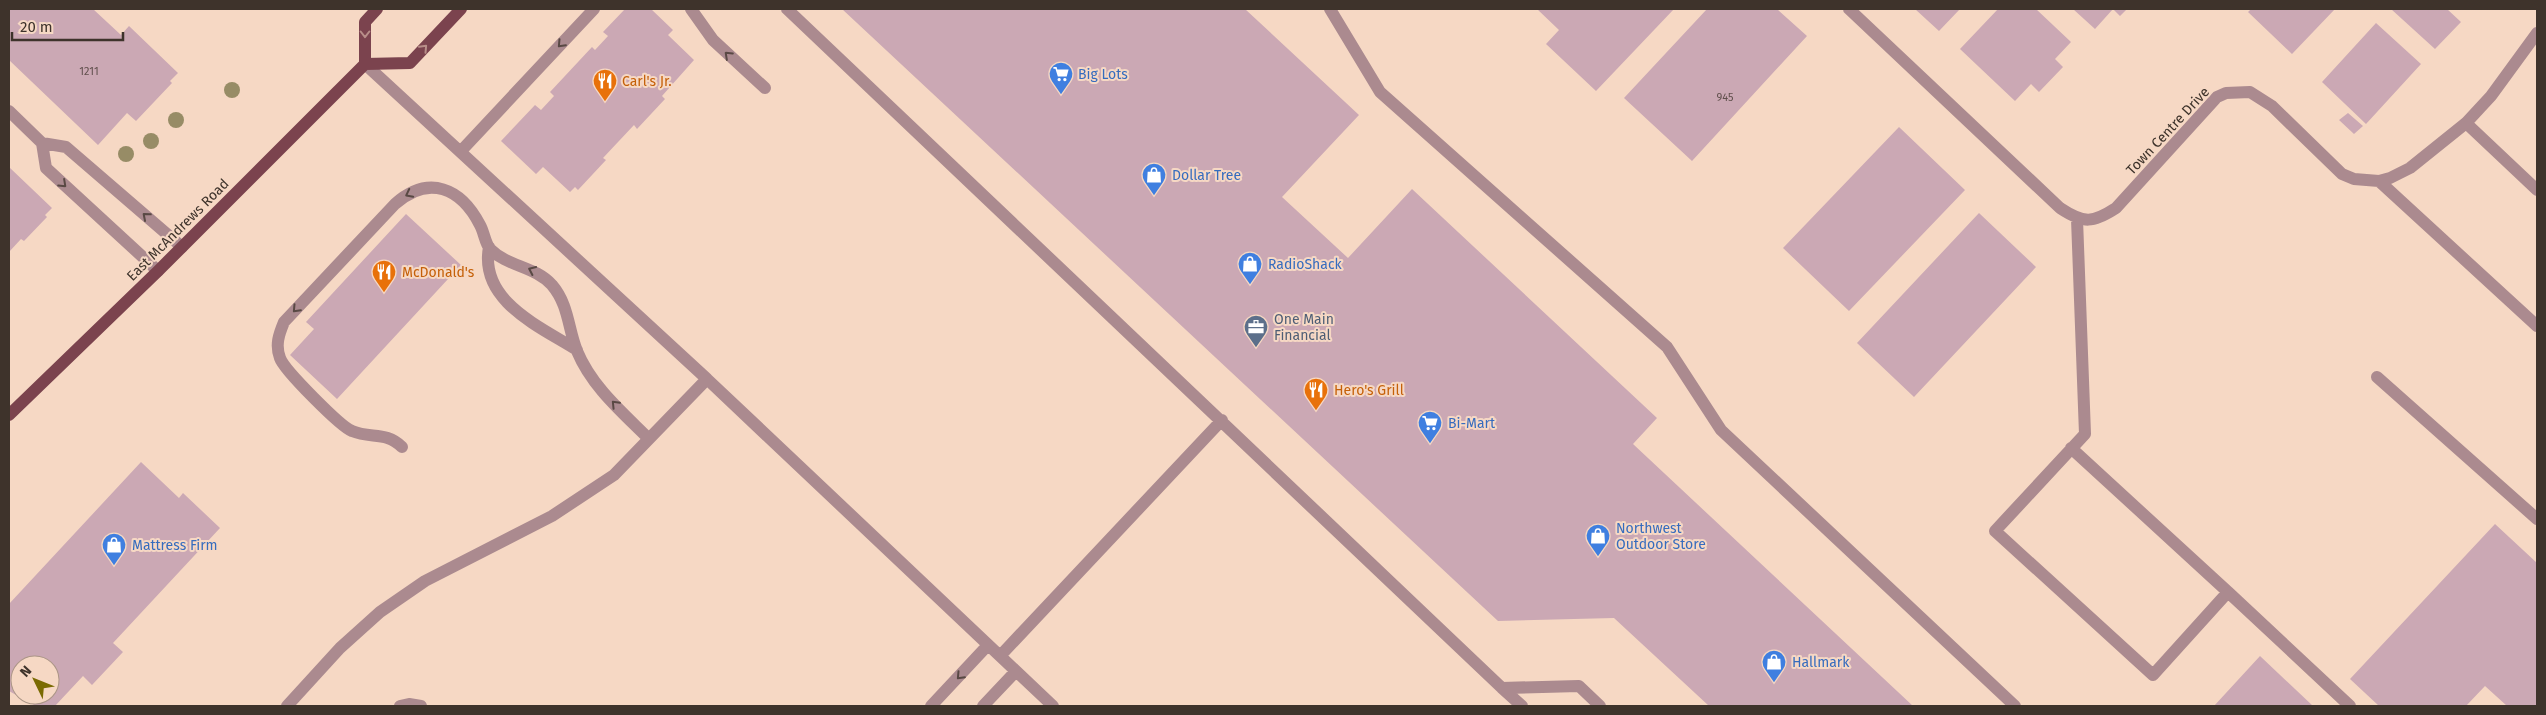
<svg xmlns="http://www.w3.org/2000/svg" width="2546" height="715" font-family="'Fira Sans',sans-serif">
<rect width="100%" height="100%" fill="#f6d8c4"/>
<path fill="#cba8b4" fill-rule="evenodd" d="M 9,9 L 93,9 L 121,35 L 129,26 L 178,73 L 170,81 L 172,83 L 136,121 L 127,113 L 98,145 L 9,60 Z
M 625,9 L 651,9 L 673,30 L 668,35 L 694,60 L 662,96 L 665,99 L 637,129 L 634,125 L 603,158 L 606,160 L 578,190 L 575,187 L 570,192 L 543,167 L 536,174 L 501,141 L 535,105 L 541,110 L 554,96 L 550,92 L 592,47 L 595,50 L 608,36 L 603,32 Z
M 842,9 L 1245,9 L 1359,115 L 1282,197 L 1348,258 L 1412,189 L 1657,418 L 1633,444 L 1913,706 L 1709,706 L 1614,618 L 1498,621 Z
M 1537,9 L 1674,9 L 1596,91 L 1546,44 L 1559,30 Z
M 1707,9 L 1777,9 L 1807,36 L 1692,161 L 1624,98 Z
M 1915,9 L 1960,9 L 1939,31 Z
M 1998,9 L 2036,9 L 2071,42 L 2055,59 L 2063,67 L 2039,92 L 2031,84 L 2015,101 L 1960,49 Z
M 2073,9 L 2127,9 L 2120,16 L 2113,9 L 2095,29 Z
M 2251,9 L 2335,9 L 2292,54 L 2248,12 Z
M 2391,9 L 2447,9 L 2461,22 L 2435,49 Z
M 2376,23 L 2421,64 L 2366,124 L 2322,82 Z
M 2348,113 L 2363,126 L 2354,134 L 2339,120 Z
M 1899,127 L 1965,190 L 1849,311 L 1783,248 Z
M 9,167 L 52,208 L 45,215 L 47,217 L 24,241 L 21,239 L 9,252 Z
M 1979,213 L 2036,267 L 1914,397 L 1857,343 Z
M 406,214 L 461,265 L 337,399 L 290,355 L 314,329 L 306,322 Z
M 141,462 L 179,498 L 183,493 L 220,528 L 113,643 L 123,652 L 92,685 L 83,676 L 55,706 L 36,706 L 9,691 L 9,604 ZM 20,665 L 50,665 L 50,695 L 20,695 Z
M 2495,524 L 2537,563 L 2537,706 L 2507,706 L 2485,686 L 2466,706 L 2379,706 L 2350,679 Z
M 2260,656 L 2313,706 L 2214,706 Z"/>
<g fill="none" stroke-linecap="round" stroke-linejoin="round">
<path stroke="#ab8a8f" stroke-width="12" d="M 691,9 L 713,40 L 765,88
M 787,9 L 1502,688 L 1579,686 L 1600,706
M 1330,9 L 1380,92 L 1667,347 L 1721,430 L 2015,706
M 1849,9 L 2060,208 C 2084,224 2093,223 2116,208 L 2217,97 L 2226,93 L 2250,92 L 2272,106 L 2342,174 L 2354,179 L 2379,181 L 2390,178 L 2410,168 L 2466,123 L 2491,96 L 2537,33
M 9,111 L 42,143 L 66,147 L 182,247
M 2466,123 L 2537,190
M 42,143 L 46,168 L 158,271
M 461,151 L 594,9
M 2379,181 L 2537,326
M 2077,219 L 2085,434 L 1995,531 L 2153,675 L 2228,592 L 2350,706
M 489,247 C 479,301 539,326 577,350
M 2377,377 L 2537,519
M 707,379 L 1053,706
M 402,447 C 386,431 371,439 352,431 C 341,427 284,370 280,358 C 275,345 279,334 284,322 L 395,204 C 429,174 461,188 480,225 C 484,232 485,243 490,249 C 508,267 535,266 552,285 C 569,305 568,329 577,351 C 592,387 622,412 649,439
M 2071,448 L 2228,592
M 1000,656 L 1222,420
M 1502,688 L 1522,706
M 287,706 L 340,648 L 380,612 L 425,581 L 552,516 L 614,475 L 707,379 L 365,64
M 400,706 L 409,704 L 421,706
M 931,706 L 988,645
M 983,706 L 1016,671"/>
<path stroke="#7b434e" stroke-width="12" d="M 365,64 L 365,22 L 377,9
M 9,415 L 158,271 L 365,64 L 410,63 L 461,9"/>
</g>
<g fill="#978c66">
<circle cx="232" cy="90" r="8"/>
<circle cx="176" cy="120" r="8"/>
<circle cx="151" cy="141" r="8"/>
<circle cx="126" cy="154" r="8"/>
</g>
<defs><path id="oneway-chevron" d="M-2-3.5L2.5 0L-2 3.5" fill="none" stroke-width="1.6" stroke-linecap="round" stroke-linejoin="round" transform="scale(1.25)"/></defs>
<g stroke="#b88e89">
<use href="#oneway-chevron" transform="translate(365 34) rotate(90)"/>
<use href="#oneway-chevron" transform="translate(424 48) rotate(-47)"/>
</g>
<g stroke="#594944">
<use href="#oneway-chevron" transform="translate(561 44) rotate(133)"/>
<use href="#oneway-chevron" transform="translate(728 55) rotate(-137)"/>
<use href="#oneway-chevron" transform="translate(63 184) rotate(43)"/>
<use href="#oneway-chevron" transform="translate(409 194) rotate(153)"/>
<use href="#oneway-chevron" transform="translate(146 216) rotate(-139)"/>
<use href="#oneway-chevron" transform="translate(532 270) rotate(-155)"/>
<use href="#oneway-chevron" transform="translate(296 309) rotate(133)"/>
<use href="#oneway-chevron" transform="translate(615 404) rotate(-134)"/>
<use href="#oneway-chevron" transform="translate(960 676) rotate(133)"/>
</g>
<defs>
<symbol id="supermarket-pin" viewBox="-11 -11 22 30"><path d="M0 17L-7.5 6A9.5 9.5 0 1 1 7.5 6Z" fill="#3f7fe0" stroke="#f6d8c4"/><path d="M-6-5.5h2.5l.6 2H6L4.5 2H-2.5L-4.4-4H-6ZM-1.5 3.2a1.3 1.3 0 1 0 .1 0ZM3 3.2a1.3 1.3 0 1 0 .1 0Z" fill="#fff"/></symbol>
<symbol id="restaurant-pin" viewBox="-11 -11 22 30"><path d="M0 17L-7.5 6A9.5 9.5 0 1 1 7.5 6Z" fill="#e8710a" stroke="#f6d8c4"/><path d="M-5-6h1v4h1v-4h1v4h1v-4h1v5L-1.5 .5V6h-2V.5L-5-1ZM5-6V6H3V1.5H1.5Q1.5-4 5-6Z" fill="#fff"/></symbol>
<symbol id="shop-pin" viewBox="-11 -11 22 30"><path d="M0 17L-7.5 6A9.5 9.5 0 1 1 7.5 6Z" fill="#3f7fe0" stroke="#f6d8c4"/><path d="M-5-2.5h2.3a2.7 3.5 0 0 1 5.4 0H5L5.5 6h-11ZM-1.5-2.5h3a1.5 2.3 0 0 0-3 0Z" fill="#fff"/></symbol>
<symbol id="office-pin" viewBox="-11 -11 22 30"><path d="M0 17L-7.5 6A9.5 9.5 0 1 1 7.5 6Z" fill="#5c6f8a" stroke="#f6d8c4"/><path d="M-6-3h4V-5.5h4V-3h4V5H-6ZM-1-4.5V-3h2v-1.5ZM-6 0V1H6V0Z" fill="#fff"/></symbol>
</defs>
<g fill-rule="evenodd">
<use href="#supermarket-pin" x="1047" y="60" width="28" height="38"/>
<use href="#restaurant-pin" x="591" y="67" width="28" height="38"/>
<use href="#shop-pin" x="1140" y="161" width="28" height="38"/>
<use href="#shop-pin" x="1236" y="250" width="28" height="38"/>
<use href="#restaurant-pin" x="370" y="258" width="28" height="38"/>
<use href="#office-pin" x="1242" y="313" width="28" height="38"/>
<use href="#restaurant-pin" x="1302" y="376" width="28" height="38"/>
<use href="#supermarket-pin" x="1416" y="409" width="28" height="38"/>
<use href="#shop-pin" x="1584" y="522" width="28" height="38"/>
<use href="#shop-pin" x="100" y="531" width="28" height="38"/>
<use href="#shop-pin" x="1760" y="648" width="28" height="38"/>
</g>
<g text-anchor="middle" dominant-baseline="central" stroke-width="4" stroke-linejoin="round" paint-order="stroke">
<g font-size="11" fill="#61504d">
<text x="89" y="71">1211</text>
<text x="1725" y="97">945</text>
</g>
<g font-size="14" fill="#366cbe" stroke="#f6d8c4" text-anchor="start">
<text x="1078" y="74">Big Lots</text>
<text x="1172" y="175">Dollar Tree</text>
<text x="1268" y="264">RadioShack</text>
<text x="1448" y="423">Bi-Mart</text>
<text x="1616" y="528">Northwest<tspan x="1616" dy="16">Outdoor Store</tspan></text>
<text x="132" y="545">Mattress Firm</text>
<text x="1792" y="662">Hallmark</text>
</g>
<g font-size="14" fill="#c56008" stroke="#f6d8c4" text-anchor="start">
<text x="622" y="81">Carl's Jr.</text>
<text x="402" y="272">McDonald's</text>
<text x="1334" y="390">Hero's Grill</text>
</g>
<g font-size="14" fill="#3e332b" stroke="#f6d8c4">
<text transform="translate(2168 131) rotate(-47)">Town Centre Drive</text>
<text transform="translate(178 230) rotate(-45)">East McAndrews Road</text>
</g>
<g font-size="14" fill="#4e5e75" stroke="#f6d8c4" text-anchor="start">
<text x="1274" y="319">One Main<tspan x="1274" dy="16">Financial</tspan></text>
</g>
</g>
<rect width="2546" height="715" fill="none" stroke="#3e332b" stroke-width="20"/>
<g transform="translate(35 680) rotate(313)"><circle r="24" fill="#f6d8c4" stroke="#ac9687"/>
<path d="M0-4L9 19L0 12L-9 19Z" fill="#7a6a02"/>
<text y="-8" font-size="14" font-weight="bold" text-anchor="middle" fill="#3e332b">N</text>
</g>
<path d="M12 32v8h111v-8" fill="none" stroke="#3e332b" stroke-width="2.5"/>
<text x="20" y="32" font-size="15" fill="#3e332b" stroke="#f6d8c4" stroke-width="4" paint-order="stroke">20 m</text>
</svg>
